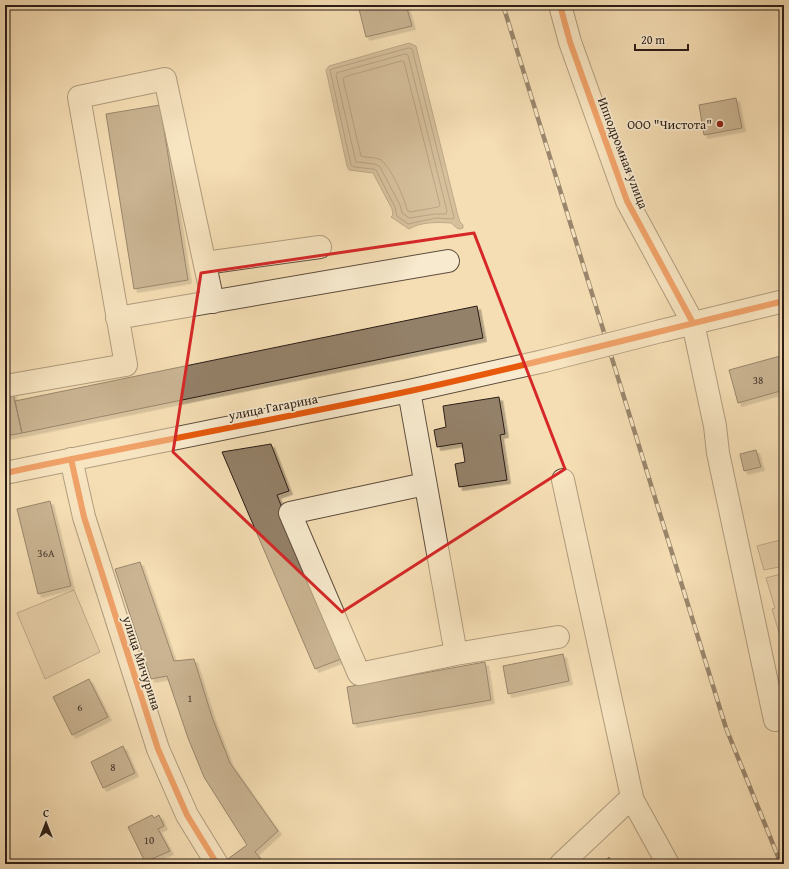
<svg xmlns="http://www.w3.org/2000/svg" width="789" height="869" font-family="'Gentium Book Plus',serif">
<defs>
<filter id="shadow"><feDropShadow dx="3.5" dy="3.5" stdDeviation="0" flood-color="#0004"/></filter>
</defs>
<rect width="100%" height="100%" fill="#f5deb4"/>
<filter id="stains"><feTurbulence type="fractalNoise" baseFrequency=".005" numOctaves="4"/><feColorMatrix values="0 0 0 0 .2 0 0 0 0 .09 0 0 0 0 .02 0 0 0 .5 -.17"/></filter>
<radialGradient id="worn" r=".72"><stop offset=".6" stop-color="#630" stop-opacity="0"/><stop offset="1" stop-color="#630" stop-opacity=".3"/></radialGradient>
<path fill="#d3bd99" stroke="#7f6d58" d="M 784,539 L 784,566 L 764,570 L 757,546 Z
M 784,573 L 784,643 L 782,643 L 772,609 L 775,608 L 766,578 Z
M 74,590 L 100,652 L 45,679 L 17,613 Z"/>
<path fill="#b09c7f" stroke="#7b6955" d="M 409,43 L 416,46 L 457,212 L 460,222 L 463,225 L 463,228 C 458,231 455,226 451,223 C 437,222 420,222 409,229 L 391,217 L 393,215 L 392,209 L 373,173 L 349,170 L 347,166 L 326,70 L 329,66 Z"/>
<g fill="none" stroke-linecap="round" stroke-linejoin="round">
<path stroke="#6e5c4b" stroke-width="1" d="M 409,48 L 412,49 L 454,217 L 453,219 L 436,218 L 408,224 L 397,216 L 395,207 L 376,170 L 373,169 L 354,167 L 351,165 L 330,70 Z
M 406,54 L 408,55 L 447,211 L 446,214 L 435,214 L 409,218 L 402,213 L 400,205 L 380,167 L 375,164 L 356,162 L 336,75 L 337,73 Z
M 402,61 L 404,62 L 440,205 L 438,207 L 410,212 L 407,210 C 405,199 390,164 379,159 C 374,157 366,158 361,156 L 343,79 L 345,77 Z"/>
</g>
<path fill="#948169" stroke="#2b1d17" filter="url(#shadow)" d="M 358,5 L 406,5 L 412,26 L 366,37 Z
M 736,98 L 742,128 L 704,135 L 699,105 Z
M 160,105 L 188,280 L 134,289 L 106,114 Z
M 477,306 L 483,338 L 22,433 L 15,401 Z
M 784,355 L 784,390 L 738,403 L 729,370 Z
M 13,393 L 22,433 L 5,436 L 5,394 Z
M 499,397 L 505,434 L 500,435 L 507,480 L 459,487 L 455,464 L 465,462 L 462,443 L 437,447 L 434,430 L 446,427 L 443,406 Z
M 271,444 L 289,491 L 277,495 L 341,659 L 315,669 L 222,452 Z
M 756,450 L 761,467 L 744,471 L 740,454 Z
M 50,501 L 71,586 L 38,594 L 17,509 Z
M 140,562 L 174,661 L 194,659 L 212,717 L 230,763 L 278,831 L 255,852 L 265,864 L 228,864 L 225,861 L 247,845 L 204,777 L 188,738 L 167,676 L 151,679 L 115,569 Z
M 563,654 L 569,681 L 508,694 L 503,666 Z
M 485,662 L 491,700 L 353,724 L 347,687 Z
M 89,679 L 108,717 L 72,735 L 53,697 Z
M 123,746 L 135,773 L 103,788 L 91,762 Z
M 152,815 L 154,818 L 159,815 L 164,826 L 158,829 L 170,851 L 145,862 L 128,827 Z
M 609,857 L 615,864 L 602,864 Z"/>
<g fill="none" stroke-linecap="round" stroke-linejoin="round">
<defs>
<path id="minor" d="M 560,5 L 570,42 L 627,201 L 693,323 L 715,426 L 718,453 L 775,720
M 205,263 L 320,247
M 117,318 L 448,261
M 661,331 L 784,301
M 5,386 L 126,365 L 79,97 L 165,79 L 213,302
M 409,391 L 456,654
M 71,459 L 84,517 L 158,749 L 187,815 L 217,864
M 5,473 L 409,391 L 544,361
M 425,484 L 290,513 L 359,674 L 456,654 L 558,637
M 631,797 L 668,864
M 561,864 L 632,797 L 563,480"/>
</defs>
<use href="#minor" stroke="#5e4d3e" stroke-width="24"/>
<use href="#minor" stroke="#f8eace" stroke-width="22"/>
<defs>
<path id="rail" d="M 503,5 L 726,728 L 781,864"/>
</defs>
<use href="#rail" stroke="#2b1d17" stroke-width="4.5"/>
<use href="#rail" stroke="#f8eace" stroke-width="3" stroke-dasharray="9" stroke-linecap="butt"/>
<defs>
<path id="minor-bridge" d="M 544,361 L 661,331"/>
</defs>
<use href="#minor-bridge" stroke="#5e4d3e" stroke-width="24" stroke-linecap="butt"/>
<use href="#minor-bridge" stroke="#f8eace" stroke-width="22"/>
<defs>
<path id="cycleway" d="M 560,5 L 570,42 L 627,201 L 693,323
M 71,459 L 84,517 L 158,749 L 187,815 L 217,864
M 5,473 C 140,444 275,420 410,391 C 535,364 659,331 784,301"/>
</defs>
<use href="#cycleway" stroke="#f8eace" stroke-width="8"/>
<use href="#cycleway" stroke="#e8590c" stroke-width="6"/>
</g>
<path d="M0 0H789V869H0ZM 474,233 L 565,469 L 342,612 L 173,452 L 201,273 Z" fill="#f5deb4" fill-opacity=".55" fill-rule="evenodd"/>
<path fill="none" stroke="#d62828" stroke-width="3" stroke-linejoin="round" d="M 474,233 L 565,469 L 342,612 L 173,452 L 201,273 Z"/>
<circle fill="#8f2418" stroke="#f8eace" stroke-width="1.5" cx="720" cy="124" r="4"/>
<g text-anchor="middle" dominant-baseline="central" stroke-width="3.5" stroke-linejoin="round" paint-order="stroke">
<g font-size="11" fill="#45362c">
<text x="758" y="380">38</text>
<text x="46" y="553">36А</text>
<text x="190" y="698">1</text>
<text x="80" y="707">6</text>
<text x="113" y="767">8</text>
<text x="149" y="840">10</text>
</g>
<g font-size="13" fill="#2b1d17" stroke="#f8eace" text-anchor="end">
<text x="712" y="124">ООО "Чистота"</text>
</g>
<g font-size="13" fill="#2b1d17" stroke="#f8eace">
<text transform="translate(623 153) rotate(69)">Ипподромная улица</text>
<text transform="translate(273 407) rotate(-11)">улица Гагарина</text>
<text transform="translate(142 663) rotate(72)">улица Мичурина</text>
</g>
</g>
<rect width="789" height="869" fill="none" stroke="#f5deb4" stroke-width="20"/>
<rect x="6" y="6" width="777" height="857" fill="none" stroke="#2b1d17" stroke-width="2"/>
<rect x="10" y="10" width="769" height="849" fill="none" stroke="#2b1d17"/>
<g transform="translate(46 823)" stroke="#f8eace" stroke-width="3" paint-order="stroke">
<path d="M0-3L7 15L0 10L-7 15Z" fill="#2b1d17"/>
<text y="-6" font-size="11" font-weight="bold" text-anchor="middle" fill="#2b1d17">С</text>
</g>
<path d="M635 44v6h53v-6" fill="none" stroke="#2b1d17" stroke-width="2"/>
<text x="641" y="44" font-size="12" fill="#2b1d17" stroke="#f8eace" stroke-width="3" paint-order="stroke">20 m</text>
<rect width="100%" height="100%" filter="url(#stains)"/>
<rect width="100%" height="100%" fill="url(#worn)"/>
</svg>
